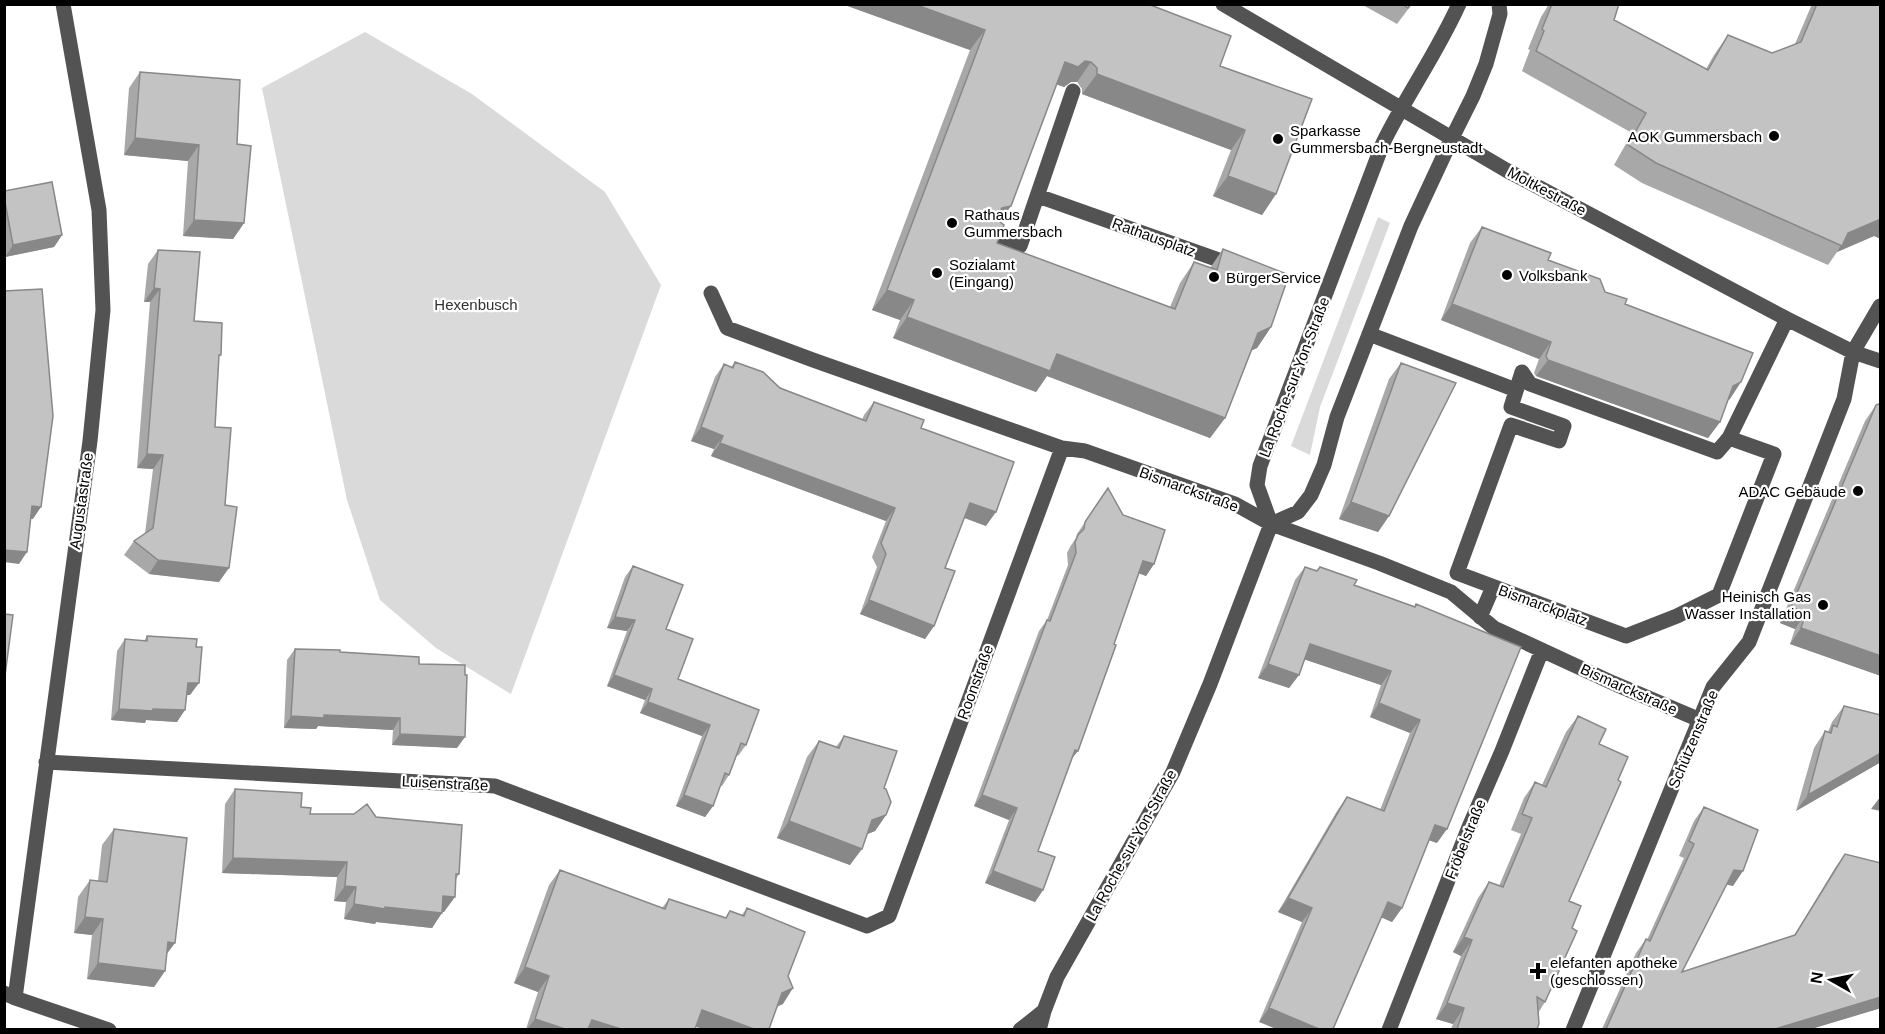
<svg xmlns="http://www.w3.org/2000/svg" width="1885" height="1034" font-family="Arial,sans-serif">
<rect width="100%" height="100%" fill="#fff"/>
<path fill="#dadada" d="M 365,32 L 472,94 L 605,192 L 661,285 L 511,694 L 436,648 L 380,600 L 347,500 L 262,88 Z
M 1378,217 L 1390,223 L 1320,407 L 1310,455 L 1291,446 Z"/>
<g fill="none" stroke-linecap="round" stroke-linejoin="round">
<path stroke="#535353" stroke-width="15" d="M 1223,4 L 1506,170 L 1787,319 L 1853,352 L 1880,361
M 1038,196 L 1233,265
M 993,236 L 1020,246 L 1073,91
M 711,293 L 727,328 L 813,360 L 1062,448 L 1085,451 L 1235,504 L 1271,524 L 1379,563 L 1451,592 L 1494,628 L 1613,683 L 1700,720
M 1369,334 L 1516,390
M 1522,372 L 1530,384 L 1717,452 L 1729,438 L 1774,454 L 1719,595 L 1677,616 L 1626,636 L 1457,573 L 1511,425 L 1559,441 L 1564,426 L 1511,407 Z
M 1729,438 L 1787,319
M 1271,524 L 1298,512 L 1311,495 L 1324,465 L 1337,417 L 1411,226 L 1452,138 L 1473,96 L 1486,64 L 1500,14 L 1499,4
M 1480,617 L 1493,587
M 46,762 L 495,786 L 867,926 L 889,916 L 1062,448
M 4,993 L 15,998 L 109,1030
M 15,998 L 90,441 L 103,310 L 99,210 L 63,4
M 1020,1030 L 1044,1011
M 1039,1030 L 1044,1011 L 1057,977 L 1173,772 L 1210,684 L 1271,524 L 1257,485 L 1260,466 L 1383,143 C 1406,96 1437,53 1459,4
M 1389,1030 L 1469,827 L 1502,751 L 1542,650
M 1573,1030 L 1713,687 L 1749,642 L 1844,399 L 1853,352 L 1880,306"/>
</g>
<path fill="#a8a8a8" d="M 842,4 L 1148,4 L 1220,66 L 1276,194 L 1262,215 L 1213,196 L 1231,150 L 1082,94 L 1082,89 L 1077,82 L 1071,82 L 1064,87 L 1056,84 L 1000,222 L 997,243 L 1170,307 L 1180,283 L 1194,262 L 1210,268 L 1223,249 L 1271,327 L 1257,348 L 1252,350 L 1225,418 L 1210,438 L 1047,376 L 1036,392 L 893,338 L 900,320 L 872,310 L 970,50 Z
M 1361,4 L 1412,4 L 1397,24 Z
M 1549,4 L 1619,4 L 1614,20 L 1706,69 L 1714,55 L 1728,35 L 1772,53 L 1795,44 L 1812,4 L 1881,4 L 1881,239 L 1874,236 L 1837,252 L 1828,265 L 1642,183 L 1614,165 L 1632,133 L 1522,71 L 1530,50 L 1528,49 L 1541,17 Z
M 140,72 L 237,144 L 244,223 L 233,239 L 183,236 L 188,161 L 124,155 L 129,88 Z
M 4,191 L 62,235 L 54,247 L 5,257 L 4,252 Z
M 1482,227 L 1548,260 L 1605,292 L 1625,304 L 1730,399 L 1728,400 L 1720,422 L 1708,438 L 1536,376 L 1534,373 L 1539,359 L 1441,320 L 1470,243 Z
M 158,250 L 194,321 L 219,358 L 215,427 L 219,582 L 149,574 L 124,555 L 134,541 L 145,534 L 153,469 L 137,468 L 150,302 L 144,302 L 148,264 Z
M 735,362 L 780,388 L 862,420 L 864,415 L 874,402 L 921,428 L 986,526 L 964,518 L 945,568 L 934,626 L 925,639 L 860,614 L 877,567 L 872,557 L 886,521 L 711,456 L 714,449 L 691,441 L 715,377 L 724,364 L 731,367 Z
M 1401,363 L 1389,516 L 1378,532 L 1339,519 L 1389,379 Z
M 1881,403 L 1881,676 L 1790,644 L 1795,629 L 1780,623 L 1865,421 L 1876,405 Z
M 1108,488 L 1123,515 L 1154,564 L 1146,576 L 1139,573 L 1038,851 L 1043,890 L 1035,902 L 985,883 L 1009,820 L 974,806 L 1039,631 L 1047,620 L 1068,565 L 1067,553 L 1070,547 L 1076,538 L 1077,534 Z
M 633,566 L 666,629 L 678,679 L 746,745 L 738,756 L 737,755 L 729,775 L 722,786 L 720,785 L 713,806 L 705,817 L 676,806 L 702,736 L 640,713 L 645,700 L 607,686 L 627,631 L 607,628 L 625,577 Z
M 1305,567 L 1415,607 L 1416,604 L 1437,843 L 1429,840 L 1402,908 L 1392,922 L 1381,917 L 1259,1022 L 1302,922 L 1278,912 L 1337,811 L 1347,797 L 1380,810 L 1410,733 L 1370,717 L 1381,685 L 1304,659 L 1299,675 L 1289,688 L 1258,678 L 1295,580 Z
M 147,636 L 190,695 L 186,695 L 177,722 L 146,720 L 145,723 L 111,720 L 117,651 L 125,639 L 144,641 Z
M 295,649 L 340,652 L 419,664 L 457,748 L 392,745 L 393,730 L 318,726 L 316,729 L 284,728 L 287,660 Z
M 1844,706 L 1881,715 L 1881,762 L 1796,811 L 1814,748 L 1825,731 L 1828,732 L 1832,722 Z
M 1578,716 L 1599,744 L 1618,780 L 1569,901 L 1572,928 L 1545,1002 L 1538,1013 L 1537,1029 L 1451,1029 L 1453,1024 L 1436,1019 L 1461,956 L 1453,952 L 1478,898 L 1489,882 L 1499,886 L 1521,834 L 1511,830 L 1524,798 L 1535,782 L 1542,785 L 1566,732 Z
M 844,736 L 884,788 L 886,815 L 875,831 L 867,834 L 850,865 L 777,838 L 807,757 L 819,741 L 836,747 Z
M 235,789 L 301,807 L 310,814 L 376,817 L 459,874 L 456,879 L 444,912 L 442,912 L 432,928 L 376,922 L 375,924 L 344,919 L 346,902 L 334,901 L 337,877 L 222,873 L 225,804 Z
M 1704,807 L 1733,886 L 1727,884 L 1682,972 L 1794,936 L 1835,868 L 1845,854 L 1881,863 L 1881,1008 L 1811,1029 L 1602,1029 L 1636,953 L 1646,939 L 1647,940 L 1684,858 L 1679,856 L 1694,821 Z
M 114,829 L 167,953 L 165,971 L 154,987 L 87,979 L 92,935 L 74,933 L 78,897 L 90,880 L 98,881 L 102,845 Z
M 560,870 L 662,908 L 669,899 L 725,918 L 730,911 L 741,916 L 747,908 L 788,976 L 783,1004 L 703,1029 L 696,1027 L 695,1029 L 526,1029 L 538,992 L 514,983 L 549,885 Z"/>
<path fill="#888" d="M 842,4 L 914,4 L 985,30 L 970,50 Z
M 1085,61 L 1091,62 L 1077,82 L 1071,82 L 1064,87 L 1050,82 L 1065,62 Z
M 1097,74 L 1245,130 L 1231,150 L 1082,94 Z
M 135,138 L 199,145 L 188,161 L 124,155 Z
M 1228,176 L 1276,194 L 1262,215 L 1213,196 Z
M 1011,206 L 996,227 L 987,228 L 1002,208 Z
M 1881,219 L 1881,239 L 1874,236 L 1837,252 L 1848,233 Z
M 194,220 L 244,223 L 233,239 L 183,236 Z
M 62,235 L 54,247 L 5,257 L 13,245 Z
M 154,288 L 160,289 L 150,302 L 144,302 Z
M 887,290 L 914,300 L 900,320 L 872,310 Z
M 1452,304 L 1551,342 L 1539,359 L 1441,320 Z
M 907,317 L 1057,354 L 1225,418 L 1210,438 L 1047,376 L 1036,392 L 893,338 Z
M 1271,327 L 1257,348 L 1244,354 L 1258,333 Z
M 1548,360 L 1720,422 L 1708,438 L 1536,376 Z
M 1741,382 L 1730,399 L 1722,403 L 1733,386 Z
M 701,427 L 723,436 L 714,449 L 691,441 Z
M 720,443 L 895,508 L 886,521 L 711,456 Z
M 147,454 L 163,455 L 153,469 L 137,468 Z
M 1351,502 L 1389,516 L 1378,532 L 1339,519 Z
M 970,503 L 996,512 L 986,526 L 960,516 Z
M 32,506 L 41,507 L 33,519 L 25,518 Z
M 4,550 L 27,552 L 19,564 L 4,562 Z
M 158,560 L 229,568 L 219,582 L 149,574 Z
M 1143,561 L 1154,564 L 1146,576 L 1135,572 Z
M 869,600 L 934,626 L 925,639 L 860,614 Z
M 1791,607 L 1806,613 L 1795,629 L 1780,623 Z
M 615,617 L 635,620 L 627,631 L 607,628 Z
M 1801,628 L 1881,656 L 1881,676 L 1790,644 Z
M 1310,644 L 1391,671 L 1381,685 L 1300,658 Z
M 1268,664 L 1299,675 L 1289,688 L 1258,678 Z
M 614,675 L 652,689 L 645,700 L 607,686 Z
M 188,683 L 199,683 L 190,695 L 179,695 Z
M 648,702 L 710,725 L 702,736 L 640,713 Z
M 1379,703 L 1420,720 L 1410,733 L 1370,717 Z
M 119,709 L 153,709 L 185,710 L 177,722 L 146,720 L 145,723 L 111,720 Z
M 324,715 L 400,718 L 393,730 L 318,726 L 316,729 L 284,728 L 291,716 Z
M 400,734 L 465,737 L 457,748 L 392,745 Z
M 1075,750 L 1078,751 L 1069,762 Z
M 1881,753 L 1881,762 L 1796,811 L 1808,795 Z
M 684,795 L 713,806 L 705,817 L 676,806 Z
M 982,795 L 1017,808 L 1009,820 L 974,806 Z
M 1881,796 L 1881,811 L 1871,809 Z
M 886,815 L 875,831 L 860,837 L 872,820 Z
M 789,821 L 862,849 L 850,865 L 777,838 Z
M 1435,825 L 1447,829 L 1437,843 L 1425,839 Z
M 233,858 L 347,862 L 337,877 L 222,873 Z
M 1734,870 L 1743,871 L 1733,886 L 1724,884 Z
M 993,871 L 1043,890 L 1035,902 L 985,883 Z
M 345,886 L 356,887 L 346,902 L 334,901 Z
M 443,896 L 455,897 L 444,912 L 433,911 Z
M 1288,898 L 1312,908 L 1302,922 L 1278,912 Z
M 1388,902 L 1402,908 L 1392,922 L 1378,916 Z
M 354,904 L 385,907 L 442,913 L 432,928 L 376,922 L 375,924 L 344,919 Z
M 85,917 L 103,919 L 92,935 L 74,933 Z
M 1464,937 L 1472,940 L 1461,956 L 1453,952 Z
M 168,942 L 175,943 L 163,959 Z
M 98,963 L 165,971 L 154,987 L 87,979 Z
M 525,967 L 549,976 L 538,992 L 514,983 Z
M 793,988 L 783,1004 L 772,1009 L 782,993 Z
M 1881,997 L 1881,1008 L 1811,1029 L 1775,1029 Z
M 1447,1003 L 1464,1008 L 1453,1024 L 1436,1019 Z
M 1269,1008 L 1319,1029 L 1276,1029 L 1259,1022 Z
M 702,1010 L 754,1029 L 703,1029 L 691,1025 Z
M 535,1019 L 565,1029 L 527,1029 Z
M 592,1020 L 621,1029 L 585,1029 Z"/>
<path fill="#c3c3c3" stroke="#888" stroke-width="1.5" d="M 914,4 L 1148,4 L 1231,36 L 1220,66 L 1312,99 L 1276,194 L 1228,176 L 1245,130 L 1097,74 L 1097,68 L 1091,62 L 1085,61 L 1078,67 L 1065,62 L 1011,206 L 1002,208 L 998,213 L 999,221 L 1004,225 L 997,243 L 1175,309 L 1194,262 L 1217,270 L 1223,249 L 1289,275 L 1271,327 L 1258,333 L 1225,418 L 1057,354 L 1050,371 L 907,317 L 914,300 L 887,290 L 985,30 Z
M 1402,4 L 1411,4 L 1408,8 Z
M 1552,4 L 1619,4 L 1614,20 L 1708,70 L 1728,35 L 1772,53 L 1801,42 L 1817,4 L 1881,4 L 1881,219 L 1848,233 L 1842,246 L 1656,163 L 1628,145 L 1646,113 L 1536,51 L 1544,31 L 1542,29 Z
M 140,72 L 240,80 L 237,144 L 251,146 L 244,223 L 194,220 L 199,145 L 135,138 Z
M 52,182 L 62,235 L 13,245 L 4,197 L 4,191 Z
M 1482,227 L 1551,253 L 1548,260 L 1600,279 L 1605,292 L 1627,299 L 1625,304 L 1753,353 L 1741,382 L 1733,386 L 1720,422 L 1548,360 L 1546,356 L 1551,342 L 1452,304 Z
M 158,250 L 200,252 L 194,321 L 222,323 L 221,355 L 219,355 L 215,427 L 231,428 L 225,505 L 237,507 L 229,568 L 158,560 L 134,541 L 153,528 L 163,455 L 147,454 L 160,289 L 154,288 Z
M 42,289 L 53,416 L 41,507 L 32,506 L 27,552 L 4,550 L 4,291 Z
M 735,362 L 763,372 L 780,388 L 866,421 L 874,402 L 924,420 L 921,428 L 1014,462 L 996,512 L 970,503 L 945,568 L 955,571 L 934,626 L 869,600 L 886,554 L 881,543 L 895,508 L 720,443 L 723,436 L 701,427 L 724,364 L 733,368 Z
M 1401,363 L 1456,383 L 1389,516 L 1351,502 Z
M 1881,403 L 1881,656 L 1801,628 L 1806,613 L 1791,607 L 1876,405 Z
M 1108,488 L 1123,515 L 1165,530 L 1154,564 L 1143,561 L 1114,644 L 1116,645 L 1078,751 L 1075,750 L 1038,851 L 1055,857 L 1043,890 L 993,871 L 1017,808 L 982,795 L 1047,620 L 1050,621 L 1076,553 L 1075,542 L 1078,535 L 1084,529 L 1085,522 Z
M 633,566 L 683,585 L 666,629 L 693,639 L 678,679 L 759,710 L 746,745 L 741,743 L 729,775 L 725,773 L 713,806 L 684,795 L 710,725 L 648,702 L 652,689 L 614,675 L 635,620 L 615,617 Z
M 1305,567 L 1317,571 L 1320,567 L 1357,580 L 1354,585 L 1415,607 L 1416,604 L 1521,647 L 1447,829 L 1435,825 L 1402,908 L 1388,902 L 1333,1029 L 1319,1029 L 1269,1008 L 1312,908 L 1288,898 L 1347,797 L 1384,811 L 1420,720 L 1379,703 L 1391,671 L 1310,644 L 1299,675 L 1268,664 Z
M 4,614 L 13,615 L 4,683 Z
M 147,636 L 197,639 L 196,647 L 202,647 L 199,683 L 188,683 L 185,710 L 153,709 L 153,711 L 119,709 L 125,639 L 147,641 Z
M 295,649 L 340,650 L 340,652 L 419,657 L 419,664 L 465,665 L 465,675 L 467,675 L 465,737 L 400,734 L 400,718 L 324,715 L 324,718 L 291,716 Z
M 1844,706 L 1881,715 L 1881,753 L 1808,795 L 1825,731 L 1831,733 L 1833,725 L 1837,727 Z
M 1578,716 L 1606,729 L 1599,744 L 1628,757 L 1618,780 L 1621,782 L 1569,901 L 1581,906 L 1572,928 L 1577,931 L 1545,1002 L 1537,997 L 1539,1024 L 1537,1029 L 1457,1029 L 1464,1008 L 1447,1003 L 1472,940 L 1464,937 L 1489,882 L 1503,887 L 1532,818 L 1522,814 L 1535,782 L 1546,787 Z
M 844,736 L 897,751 L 884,788 L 886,789 L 891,802 L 886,815 L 872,820 L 862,849 L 789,821 L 819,741 L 839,748 Z
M 235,789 L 302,793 L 301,807 L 311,808 L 310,814 L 354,814 L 367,804 L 376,817 L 462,825 L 459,874 L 456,874 L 455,897 L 443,896 L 442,913 L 385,907 L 385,909 L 354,904 L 356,887 L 345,886 L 347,862 L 233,858 Z
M 1704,807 L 1758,830 L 1743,871 L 1734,870 L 1682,972 L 1795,935 L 1845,854 L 1881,863 L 1881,997 L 1775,1029 L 1606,1029 L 1646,939 L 1650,941 L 1694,844 L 1689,841 Z
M 114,829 L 187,838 L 175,943 L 168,942 L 165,971 L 98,963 L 103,919 L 85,917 L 90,880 L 107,882 Z
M 560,870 L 665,909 L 669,899 L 726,918 L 730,911 L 744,916 L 747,908 L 805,932 L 788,976 L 793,988 L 782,993 L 769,1029 L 754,1029 L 702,1010 L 695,1029 L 621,1029 L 592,1020 L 588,1029 L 565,1029 L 535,1019 L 549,976 L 525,967 Z"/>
<g fill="#000" stroke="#fff" stroke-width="2">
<circle cx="1774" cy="136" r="6"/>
<circle cx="1278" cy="139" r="6"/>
<circle cx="952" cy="223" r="6"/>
<circle cx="937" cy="273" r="6"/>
<circle cx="1507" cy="275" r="6"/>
<circle cx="1214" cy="277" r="6"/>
<circle cx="1858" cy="491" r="6"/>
<circle cx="1823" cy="605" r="6"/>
<path d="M1535 962h6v6h6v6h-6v6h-6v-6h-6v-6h6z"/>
</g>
<g text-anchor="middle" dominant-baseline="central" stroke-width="4.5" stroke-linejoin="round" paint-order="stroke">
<g font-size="15" fill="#000" stroke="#fff" text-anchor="start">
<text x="1290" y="130">Sparkasse<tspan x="1290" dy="17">Gummersbach-Bergneustadt</tspan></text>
<text x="1762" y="136" text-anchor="end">AOK Gummersbach</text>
<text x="964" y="214">Rathaus<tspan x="964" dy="17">Gummersbach</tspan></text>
<text x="949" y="264">Sozialamt<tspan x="949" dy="17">(Eingang)</tspan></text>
<text x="1519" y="275">Volksbank</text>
<text x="1226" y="277">BürgerService</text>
<text x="1846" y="491" text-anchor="end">ADAC Gebäude</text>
<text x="1811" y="596" text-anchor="end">Heinisch Gas<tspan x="1811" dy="17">Wasser Installation</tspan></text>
<text x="1550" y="962">elefanten apotheke<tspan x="1550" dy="17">(geschlossen)</tspan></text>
</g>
<g font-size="15" fill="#000" stroke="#fff">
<text transform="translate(1547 191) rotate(28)">Moltkestraße</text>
<text transform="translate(1154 237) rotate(20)">Rathausplatz</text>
<text transform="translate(1294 377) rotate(-69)">La Roche-sur-Yon-Straße</text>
<text transform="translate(1189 489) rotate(20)">Bismarckstraße</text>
<text transform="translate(81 501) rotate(-82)">Augustastraße</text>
<text transform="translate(1543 605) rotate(20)">Bismarckplatz</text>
<text transform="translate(975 682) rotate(-70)">Roonstraße</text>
<text transform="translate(1629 689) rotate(24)">Bismarckstraße</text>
<text transform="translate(1693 739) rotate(-67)">Schützenstraße</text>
<text transform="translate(445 783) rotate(3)">Luisenstraße</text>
<text transform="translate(1465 839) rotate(-68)">Fröbelstraße</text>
<text transform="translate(1131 845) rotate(-61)">La Roche-sur-Yon-Straße</text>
</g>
<g font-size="15" fill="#313131" stroke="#fff">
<text x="476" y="304">Hexenbusch</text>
</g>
</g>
<rect width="1885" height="1034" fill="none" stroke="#000000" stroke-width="12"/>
<g transform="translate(1831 980) rotate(279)" stroke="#ffffff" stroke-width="4.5" paint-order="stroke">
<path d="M0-4.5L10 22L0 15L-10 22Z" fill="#000000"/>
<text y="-9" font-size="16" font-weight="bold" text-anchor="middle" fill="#000000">N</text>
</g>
</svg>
